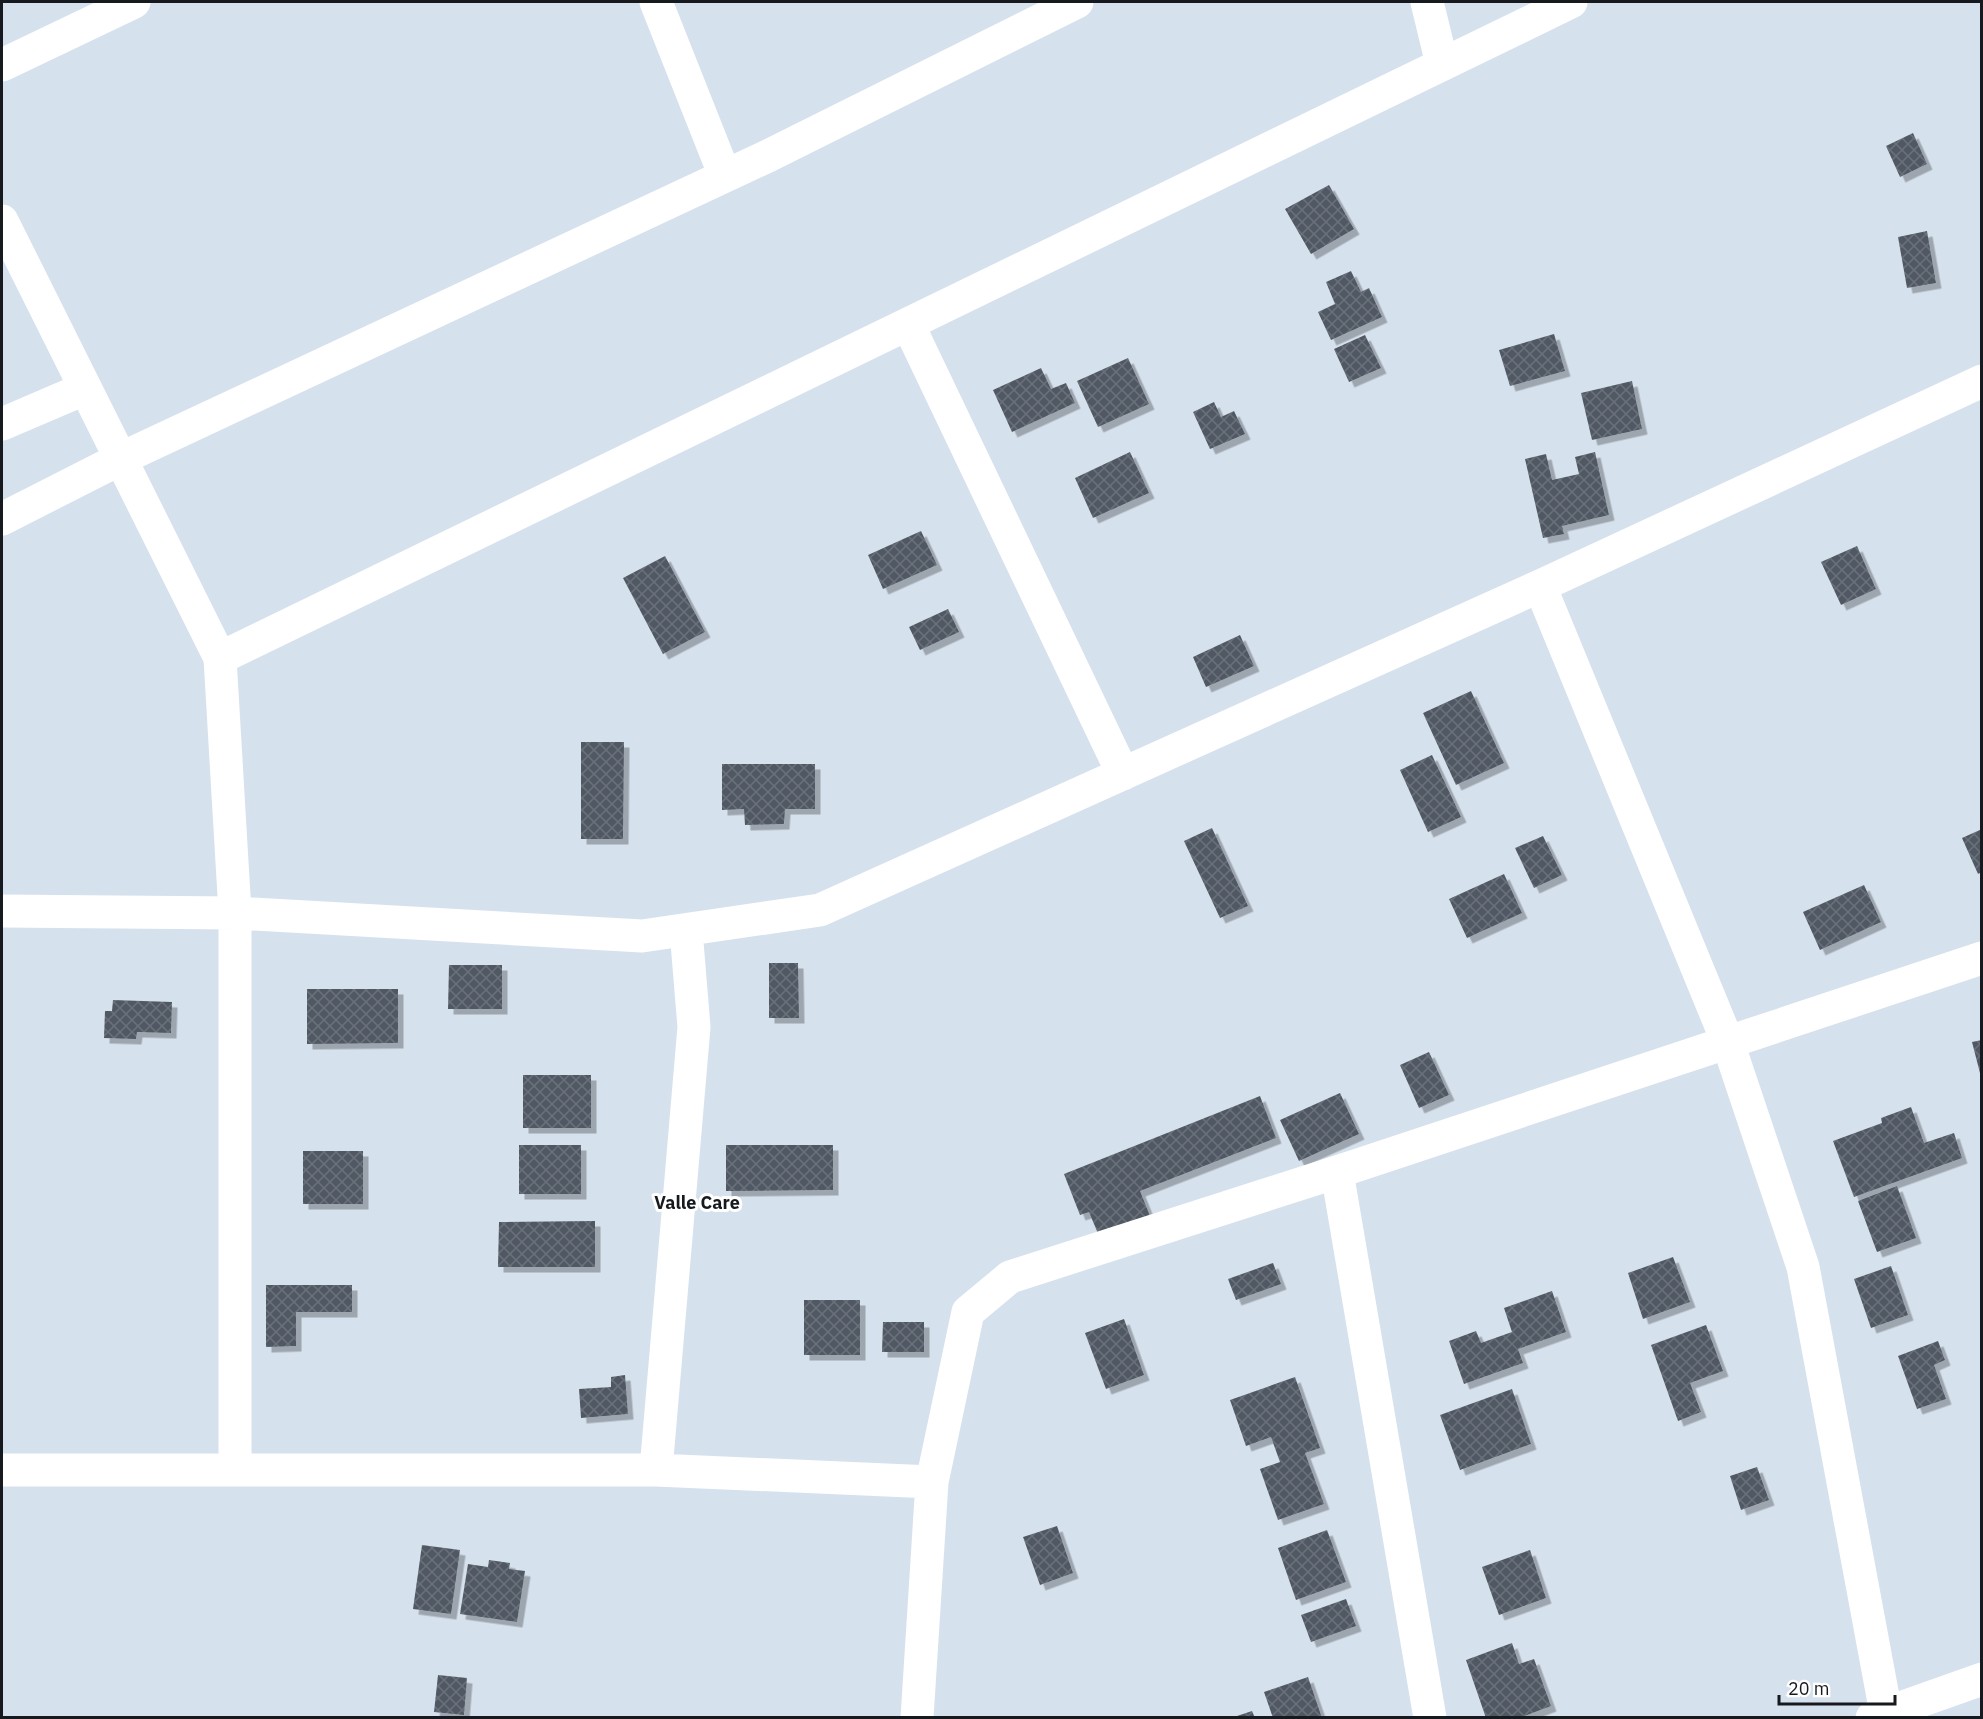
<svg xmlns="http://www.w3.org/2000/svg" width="1983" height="1719" font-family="'IBM Plex Sans',sans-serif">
<defs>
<pattern id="building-cross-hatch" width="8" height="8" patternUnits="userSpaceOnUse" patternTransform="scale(1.5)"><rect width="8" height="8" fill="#505964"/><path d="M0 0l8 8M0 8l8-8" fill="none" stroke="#6a717a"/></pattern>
<filter id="shadow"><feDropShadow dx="5.5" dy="5.5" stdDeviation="0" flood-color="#0004"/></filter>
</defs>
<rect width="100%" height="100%" fill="#d6e1ee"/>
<path fill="url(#building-cross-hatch)" filter="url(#shadow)" d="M 1913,133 L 1927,164 L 1900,177 L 1886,146 Z
M 1329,185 L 1354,229 L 1311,254 L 1285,209 Z
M 1927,231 L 1936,283 L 1907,288 L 1898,237 Z
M 1351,271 L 1361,292 L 1369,288 L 1382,317 L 1331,340 L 1318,312 L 1335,304 L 1326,282 Z
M 1554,334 L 1565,371 L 1510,386 L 1499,350 Z
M 1365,335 L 1381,368 L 1349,382 L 1334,349 Z
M 1128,358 L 1149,404 L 1098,427 L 1077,381 Z
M 1041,368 L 1051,389 L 1066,383 L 1075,403 L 1012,432 L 993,390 Z
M 1632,381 L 1642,429 L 1592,440 L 1581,393 Z
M 1214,402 L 1221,417 L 1234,411 L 1245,434 L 1210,449 L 1193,412 Z
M 1130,452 L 1149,493 L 1093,518 L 1075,478 Z
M 1595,452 L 1609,515 L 1562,526 L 1564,534 L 1543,538 L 1525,459 L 1546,454 L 1552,480 L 1579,474 L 1575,457 Z
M 921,531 L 937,565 L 883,589 L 868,555 Z
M 1857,546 L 1876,589 L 1841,605 L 1821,562 Z
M 665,556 L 705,632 L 663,654 L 623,578 Z
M 948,609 L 959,632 L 920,650 L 909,627 Z
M 1240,635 L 1254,666 L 1206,687 L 1193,657 Z
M 1471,691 L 1504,763 L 1456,785 L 1423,713 Z
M 581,742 L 624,742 L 623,839 L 581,839 Z
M 1432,755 L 1461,817 L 1428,832 L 1400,770 Z
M 722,764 L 815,764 L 815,809 L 785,809 L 784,824 L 745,825 L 744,809 L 722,810 Z
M 1212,828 L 1248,906 L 1220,918 L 1184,841 Z
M 1982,829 L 1982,872 L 1978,874 L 1962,838 Z
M 1543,836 L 1562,875 L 1534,888 L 1515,848 Z
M 1504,874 L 1522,913 L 1467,938 L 1449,899 Z
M 1864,885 L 1881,922 L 1820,950 L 1803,912 Z
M 769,963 L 798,963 L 799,1018 L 769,1018 Z
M 449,965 L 502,965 L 502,1009 L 448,1009 Z
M 307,989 L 398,989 L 398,1043 L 307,1044 Z
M 113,1000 L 172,1002 L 171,1033 L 137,1032 L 136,1039 L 104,1038 L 105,1011 L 112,1011 Z
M 1982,1040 L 1982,1077 L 1981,1077 L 1972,1042 Z
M 1429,1052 L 1449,1095 L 1419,1108 L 1400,1065 Z
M 523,1075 L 591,1075 L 591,1128 L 523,1128 Z
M 1340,1093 L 1359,1134 L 1299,1161 L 1280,1120 Z
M 1260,1096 L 1276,1138 L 1140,1191 L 1150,1216 L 1099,1236 L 1089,1212 L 1080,1215 L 1064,1174 Z
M 1911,1107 L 1924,1143 L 1954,1133 L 1962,1158 L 1854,1197 L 1833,1141 L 1882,1123 L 1881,1118 Z
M 519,1145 L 581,1145 L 581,1194 L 519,1194 Z
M 726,1145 L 833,1145 L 833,1190 L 726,1191 Z
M 303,1151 L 363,1151 L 363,1204 L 303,1204 Z
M 1897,1186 L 1916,1238 L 1877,1252 L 1858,1201 Z
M 595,1221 L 595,1267 L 498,1267 L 499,1222 Z
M 1673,1257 L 1690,1302 L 1643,1319 L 1628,1273 Z
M 1273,1263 L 1281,1284 L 1236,1300 L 1228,1279 Z
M 1891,1266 L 1908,1315 L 1871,1328 L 1854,1279 Z
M 266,1285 L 352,1285 L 352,1312 L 296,1312 L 296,1346 L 266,1347 Z
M 1552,1291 L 1566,1332 L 1518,1349 L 1523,1363 L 1464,1384 L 1449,1341 L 1476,1331 L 1481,1343 L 1512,1332 L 1504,1308 Z
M 804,1300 L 860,1300 L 860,1355 L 804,1355 Z
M 1124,1319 L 1144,1375 L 1106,1389 L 1085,1333 Z
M 883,1322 L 924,1322 L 924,1352 L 882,1352 Z
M 1706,1325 L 1723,1371 L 1690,1383 L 1701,1412 L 1678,1421 L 1651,1345 Z
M 1938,1341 L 1945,1360 L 1934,1365 L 1946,1399 L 1917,1409 L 1898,1356 Z
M 625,1375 L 628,1414 L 581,1418 L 579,1389 L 611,1387 L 611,1377 Z
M 1295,1377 L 1320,1448 L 1305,1453 L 1324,1504 L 1278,1520 L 1260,1469 L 1280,1462 L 1271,1437 L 1246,1446 L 1230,1400 Z
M 1512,1389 L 1531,1444 L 1460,1470 L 1440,1415 Z
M 1757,1467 L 1769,1500 L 1741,1510 L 1730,1476 Z
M 1057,1526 L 1073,1573 L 1040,1585 L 1023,1537 Z
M 1327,1530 L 1346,1582 L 1296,1600 L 1278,1548 Z
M 422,1545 L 460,1550 L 451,1614 L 413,1609 Z
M 1530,1550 L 1546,1598 L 1499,1615 L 1482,1567 Z
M 489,1560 L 510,1563 L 509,1569 L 525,1571 L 517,1622 L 460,1614 L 468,1564 L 488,1567 Z
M 1346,1599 L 1356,1626 L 1311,1642 L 1301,1615 Z
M 1512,1643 L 1519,1664 L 1534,1659 L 1551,1706 L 1519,1718 L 1486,1718 L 1466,1660 Z
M 438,1675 L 467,1678 L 464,1715 L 434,1712 Z
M 1308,1677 L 1322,1718 L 1273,1718 L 1264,1692 Z
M 1252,1711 L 1255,1718 L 1234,1718 L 1234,1717 Z"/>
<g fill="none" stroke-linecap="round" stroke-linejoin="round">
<path stroke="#fff" stroke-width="33" d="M 656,2 L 725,176
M 1427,2 L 1442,64
M 2,65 L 134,2
M 2,221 L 220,658 L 235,913 L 235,1470
M 908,324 L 1123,774
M 2,424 L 84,389
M 2,519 L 120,459 L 768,156 L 1077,2
M 1540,586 L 1728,1043 L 1803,1267 L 1886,1713
M 220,658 L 1571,2
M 2,911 L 235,913 L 642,936 L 820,910 L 1540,586 L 1982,381
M 1337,1172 L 1430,1718
M 2,1470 L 656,1470 L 932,1482
M 656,1470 L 694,1027 L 686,930
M 917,1718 L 932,1482 L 968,1312 L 1010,1277 L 1337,1172 L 1982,958
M 1872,1718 L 1982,1679"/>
</g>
<g text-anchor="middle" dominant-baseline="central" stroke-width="6" stroke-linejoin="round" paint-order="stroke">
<g font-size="18" font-weight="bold" fill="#161a1e" stroke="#fff">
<text x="697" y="1202">Valle Care</text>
</g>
</g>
<rect width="1983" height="1719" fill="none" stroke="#161a1e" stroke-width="6"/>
<path d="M1779 1695v9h116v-9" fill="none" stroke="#161a1e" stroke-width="3"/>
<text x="1788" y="1695" font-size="18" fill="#161a1e" stroke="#ffffff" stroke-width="4.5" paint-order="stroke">20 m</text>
</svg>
